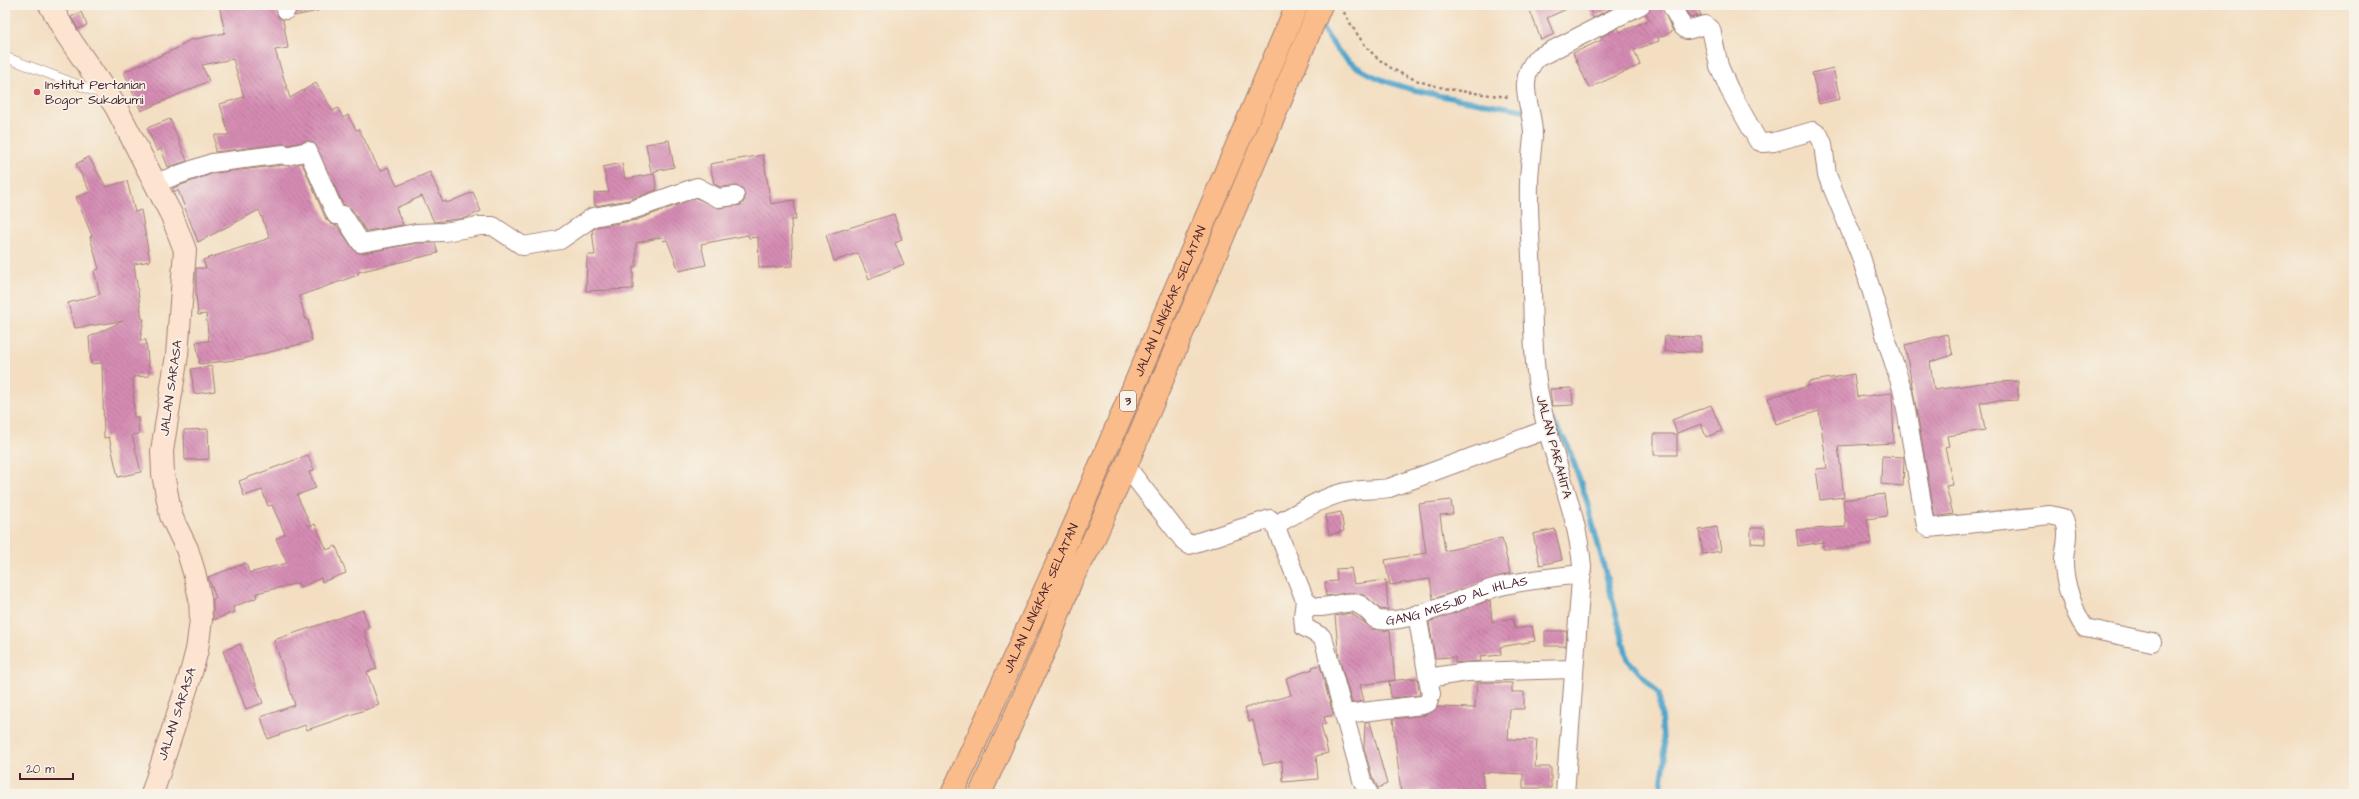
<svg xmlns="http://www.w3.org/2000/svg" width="2359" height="799" font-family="'Architects Daughter',sans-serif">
<defs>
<pattern id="building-back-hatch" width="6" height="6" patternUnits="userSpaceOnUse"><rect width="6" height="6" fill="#d58cb4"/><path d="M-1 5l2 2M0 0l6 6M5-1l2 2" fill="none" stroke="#af7293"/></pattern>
</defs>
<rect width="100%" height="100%" fill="#f7f3e8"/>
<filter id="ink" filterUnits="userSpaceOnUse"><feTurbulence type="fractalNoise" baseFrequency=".025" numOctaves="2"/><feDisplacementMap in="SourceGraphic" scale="8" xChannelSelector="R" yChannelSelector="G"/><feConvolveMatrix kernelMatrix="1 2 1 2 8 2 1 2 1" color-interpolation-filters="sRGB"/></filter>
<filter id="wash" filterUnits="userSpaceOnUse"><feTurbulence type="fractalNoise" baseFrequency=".012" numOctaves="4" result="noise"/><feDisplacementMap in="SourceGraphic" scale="16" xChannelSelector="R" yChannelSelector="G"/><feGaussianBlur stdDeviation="0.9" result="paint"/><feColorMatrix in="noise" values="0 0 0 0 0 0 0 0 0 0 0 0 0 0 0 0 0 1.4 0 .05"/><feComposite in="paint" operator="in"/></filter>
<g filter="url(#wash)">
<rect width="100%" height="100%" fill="#f3dec1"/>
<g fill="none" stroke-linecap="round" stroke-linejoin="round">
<path stroke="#4fa4cb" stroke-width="5.5" d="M 1319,23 C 1326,33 1333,46 1342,55 C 1380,94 1475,100 1527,111
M 1553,421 L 1568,446 L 1586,498 L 1628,660 L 1659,694 L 1665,759 L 1660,794"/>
</g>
<g id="blocks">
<path fill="url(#building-back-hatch)" d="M 219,5 L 275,5 L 278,17 L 283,20 L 288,48 L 275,50 L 290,98 L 316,83 L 333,111 L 338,108 L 343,118 L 348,115 L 356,130 L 359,129 L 380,171 L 388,167 L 397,186 L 430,172 L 443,202 L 446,201 L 447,203 L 473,192 L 481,211 L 466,218 L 434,222 L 422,196 L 396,208 L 403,225 L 366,231 L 352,209 L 343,204 L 314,143 L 306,141 L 288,145 L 283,144 L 215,152 L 215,135 L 229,135 L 220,104 L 244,97 L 233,59 L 202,65 L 209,81 L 141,111 L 124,72 L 182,46 L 181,45 L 190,40 L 225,33 Z
M 296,5 L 318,5 L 318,11 L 294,16 Z
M 1528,5 L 1575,5 L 1547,18 L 1554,34 L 1541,40 Z
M 1588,5 L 1609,5 L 1610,9 L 1593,18 Z
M 1651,5 L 1661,5 L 1673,31 L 1658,38 L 1659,41 L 1634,50 L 1640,65 L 1589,88 L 1573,53 L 1602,40 L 1601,37 L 1618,28 L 1620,32 L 1649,20 L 1646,14 Z
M 1683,5 L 1696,5 L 1701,15 L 1690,18 Z
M 81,12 L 87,25 L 78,29 L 71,17 Z
M 1833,68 L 1840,99 L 1819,104 L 1812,73 Z
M 170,119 L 187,161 L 168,167 L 161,149 L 157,151 L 147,128 Z
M 669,140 L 674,167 L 651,172 L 646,144 Z
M 763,155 L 771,204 L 794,200 L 796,220 L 791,220 L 793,266 L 759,268 L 758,237 L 749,238 L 748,235 L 701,244 L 706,265 L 679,271 L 667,240 L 663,241 L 662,237 L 636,243 L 636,267 L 633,267 L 633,289 L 586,291 L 587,255 L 595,255 L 592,230 L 597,227 L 636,220 L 696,198 L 719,208 L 741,205 L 745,200 L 743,189 L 739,186 L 720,187 L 714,184 L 710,164 Z
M 89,157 L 106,187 L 127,181 L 135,212 L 141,210 L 150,261 L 134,264 L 142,319 L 144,319 L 140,340 L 146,340 L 148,360 L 149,376 L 133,377 L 134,417 L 138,417 L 139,434 L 132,435 L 141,472 L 118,477 L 109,437 L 104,438 L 102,363 L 91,364 L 89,337 L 123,321 L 75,328 L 68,303 L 100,294 L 94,271 L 99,269 L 90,237 L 92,236 L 76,197 L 90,192 L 76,164 Z
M 302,163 L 326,219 L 331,224 L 337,226 L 356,252 L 363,253 L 417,243 L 435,243 L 438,253 L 358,272 L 358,275 L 299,296 L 306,320 L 308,320 L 312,341 L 243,359 L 200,364 L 196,342 L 209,341 L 206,314 L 198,315 L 196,295 L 196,268 L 206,268 L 203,260 L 270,238 L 259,210 L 198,242 L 178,190 L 174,192 L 173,188 L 214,173 Z
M 622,163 L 625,179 L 654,174 L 657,190 L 629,200 L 595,206 L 594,193 L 609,192 L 603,167 Z
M 894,214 L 902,240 L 895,243 L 904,264 L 869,279 L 858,253 L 834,261 L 826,235 Z
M 1947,334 L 1953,355 L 1930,362 L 1934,390 L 1982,383 L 2018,381 L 2018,400 L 1980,402 L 1985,430 L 1947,436 L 1949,446 L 1945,447 L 1953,485 L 1946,486 L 1953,514 L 1935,517 L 1905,345 Z
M 1665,336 L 1701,337 L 1701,352 L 1664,351 Z
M 212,366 L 215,391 L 194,394 L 191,369 Z
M 1854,374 L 1857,397 L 1892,393 L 1894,443 L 1838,446 L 1844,497 L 1820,500 L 1816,469 L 1827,468 L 1819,411 L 1776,424 L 1768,398 L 1809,386 L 1808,382 Z
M 1572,388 L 1573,405 L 1552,406 L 1550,389 Z
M 1711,405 L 1722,431 L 1706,437 L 1701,424 L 1677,433 L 1672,420 Z
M 208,429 L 209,459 L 185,460 L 184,430 Z
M 1654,434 L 1677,434 L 1677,455 L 1654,455 Z
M 308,455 L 314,470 L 309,472 L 316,488 L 297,495 L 311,526 L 315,524 L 327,550 L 336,546 L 346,573 L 322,582 L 321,578 L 300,588 L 298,583 L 257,593 L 256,598 L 233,607 L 235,612 L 213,620 L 213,599 L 216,598 L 208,577 L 246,563 L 249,573 L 287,563 L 276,539 L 285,534 L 272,505 L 268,506 L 262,490 L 244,496 L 239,481 Z
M 1882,456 L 1904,457 L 1903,486 L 1881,484 Z
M 1884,494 L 1887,516 L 1867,519 L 1871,543 L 1841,549 L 1823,549 L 1823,542 L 1798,546 L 1796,530 L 1846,527 L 1843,500 Z
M 1451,500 L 1453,514 L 1440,515 L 1445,551 L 1502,538 L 1510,573 L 1433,599 L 1430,579 L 1390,585 L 1385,560 L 1426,553 L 1419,504 Z
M 1341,512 L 1344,531 L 1329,535 L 1326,515 Z
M 1717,527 L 1721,551 L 1703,554 L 1699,530 Z
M 1751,528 L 1765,528 L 1765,544 L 1751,543 Z
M 1555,529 L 1562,560 L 1540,565 L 1533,534 Z
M 1351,568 L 1354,584 L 1386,580 L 1388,610 L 1380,609 L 1366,596 L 1356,593 L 1326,596 L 1325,582 L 1337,581 L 1336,569 Z
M 1490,600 L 1492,622 L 1513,618 L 1515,629 L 1532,626 L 1535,641 L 1500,647 L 1501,655 L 1480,657 L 1481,661 L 1455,663 L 1455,657 L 1435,658 L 1429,622 Z
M 363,610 L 369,628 L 364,630 L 377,669 L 367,672 L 379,705 L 307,730 L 305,725 L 268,739 L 261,717 L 295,705 L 274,640 Z
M 1351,613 L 1373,629 L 1390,631 L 1395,680 L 1360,685 L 1364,701 L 1352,703 L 1339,658 L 1335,616 Z
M 1545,631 L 1567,631 L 1566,646 L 1545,646 Z
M 240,644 L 263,703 L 246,709 L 223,651 Z
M 1320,665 L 1333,715 L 1324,717 L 1326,723 L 1321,725 L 1328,753 L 1316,756 L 1318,779 L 1283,782 L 1282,761 L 1263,765 L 1253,720 L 1249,722 L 1245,708 L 1291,695 L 1286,678 L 1313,669 L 1312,667 Z
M 1417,678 L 1420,695 L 1391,698 L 1389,681 Z
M 1477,682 L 1512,683 L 1512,692 L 1524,692 L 1524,709 L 1510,709 L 1508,739 L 1537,740 L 1535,767 L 1551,767 L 1551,788 L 1523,788 L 1523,774 L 1482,772 L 1484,794 L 1458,794 L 1457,792 L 1427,794 L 1427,790 L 1401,794 L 1393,719 L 1425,715 L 1437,707 L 1475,708 Z
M 1365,722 L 1370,722 L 1387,784 L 1378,788 L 1372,776 L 1364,749 Z"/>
</g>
</g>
<g filter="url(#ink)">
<use href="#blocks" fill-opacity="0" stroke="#9e7e76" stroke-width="1"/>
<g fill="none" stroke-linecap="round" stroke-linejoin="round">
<defs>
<path id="lane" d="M 5,57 L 102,94"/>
<g id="street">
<path d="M 285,5 L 286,10"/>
<path d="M 1671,5 L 1683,27 L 1687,30 L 1705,25 L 1711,29 L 1719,66 L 1729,89 L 1758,141 L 1763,143 L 1774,142 L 1813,131 L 1819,135 L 1823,144 L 1827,175 L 1860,254 L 1903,392 L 1926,526 L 1929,528 L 2050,515 L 2063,518 C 2071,532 2065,545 2064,560 C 2063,580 2074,613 2085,628 L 2152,642"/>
<path d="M 155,183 L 212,163 L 284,154 L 287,156 L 308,151 L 336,215 L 343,215 L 361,243 L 416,233 L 444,232 L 480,226 L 493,226 L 523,246 L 560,240 L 593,217 L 632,210 L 697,187 L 718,198 L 735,196"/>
<path id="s1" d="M 1126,466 L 1184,541 L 1189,545 L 1270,519 L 1275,525 L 1305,600 L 1313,607 C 1344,609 1351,589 1375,619 C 1400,628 1469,595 1497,587 C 1525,580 1553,577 1582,574"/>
<path d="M 1275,525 C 1298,513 1326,494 1352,491 C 1365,489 1377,490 1389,488 L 1548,429"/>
<path d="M 1305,600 L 1303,616 L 1304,627 L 1322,637 L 1325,645 L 1362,780 L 1369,794"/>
<path d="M 1417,614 L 1428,678"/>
<path d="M 1345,714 L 1422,705 L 1428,703 L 1431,694 L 1428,678 L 1467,672 L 1574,669"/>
<path d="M 1565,794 L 1582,566 C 1577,508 1551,456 1540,399 C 1533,363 1533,327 1532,290 C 1532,255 1528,219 1529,184 C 1529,168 1532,152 1533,136 C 1534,108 1514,83 1537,58 L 1641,5"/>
</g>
<path id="secondary" d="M 50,5 L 67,35 L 116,107 L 172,216 L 185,250 L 177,355 L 162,451 L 163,474 L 171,516 L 187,549 L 194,572 L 200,598 L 201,620 L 197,650 L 189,680 L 152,794"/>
<g id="primary">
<path id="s2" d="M 952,794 L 1074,526 L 1297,5"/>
<path d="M 980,794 L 1049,640 L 1072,578 L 1092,543 L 1126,466 L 1321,5"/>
</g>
</defs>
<use href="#lane" stroke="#9e7e76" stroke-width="10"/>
<use href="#street" stroke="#9e7e76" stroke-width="20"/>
<use href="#secondary" stroke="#9e7e76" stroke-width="24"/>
<use href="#primary" stroke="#9e7e76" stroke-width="24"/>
<path stroke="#9e7e76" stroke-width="2.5" stroke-dasharray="3 3" stroke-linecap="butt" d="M 1341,7 C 1351,25 1364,48 1381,61 C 1418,89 1465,92 1509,97"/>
<use href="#lane" stroke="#fff" stroke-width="9"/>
<use href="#street" stroke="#fff" stroke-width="18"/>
<use href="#secondary" stroke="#fde4d0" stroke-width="22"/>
<use href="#primary" stroke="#f9bc8a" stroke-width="22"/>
</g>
</g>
<circle fill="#d1495b" stroke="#f7f3e8" stroke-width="1.5" cx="37" cy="92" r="4"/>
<g text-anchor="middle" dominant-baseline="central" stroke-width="3.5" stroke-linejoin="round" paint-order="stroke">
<rect fill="#f7f3e8" stroke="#7e5f64" stroke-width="1" x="1120" y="391" width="16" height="20" rx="3"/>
<g font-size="12" font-weight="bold" fill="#4a1f2b">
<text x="1128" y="401">3</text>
</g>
<g font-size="13" fill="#4a1f2b" stroke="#f7f3e8" text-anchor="start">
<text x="45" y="85">Institut Pertanian<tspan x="45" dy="15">Bogor Sukabumi</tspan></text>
</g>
<g font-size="13" fill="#4a1f2b" stroke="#f7f3e8">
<text stroke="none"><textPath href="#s2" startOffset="539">JALAN LINGKAR SELATAN</textPath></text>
<text transform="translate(171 388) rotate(-82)">JALAN SARASA</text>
<text transform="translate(1554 447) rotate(75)">JALAN PARAHITA</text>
<text stroke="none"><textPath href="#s2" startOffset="215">JALAN LINGKAR SELATAN</textPath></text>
<text stroke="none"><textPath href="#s1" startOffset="439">GANG MESJID AL IHLAS</textPath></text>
<text transform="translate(177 714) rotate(-72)">JALAN SARASA</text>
</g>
</g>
<rect width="2359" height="799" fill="none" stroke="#f7f3e8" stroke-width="20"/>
<path d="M20 773v6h53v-6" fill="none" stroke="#4a1f2b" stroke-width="2"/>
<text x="26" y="773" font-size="12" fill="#4a1f2b" stroke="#f7f3e8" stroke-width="3" paint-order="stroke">20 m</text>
</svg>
